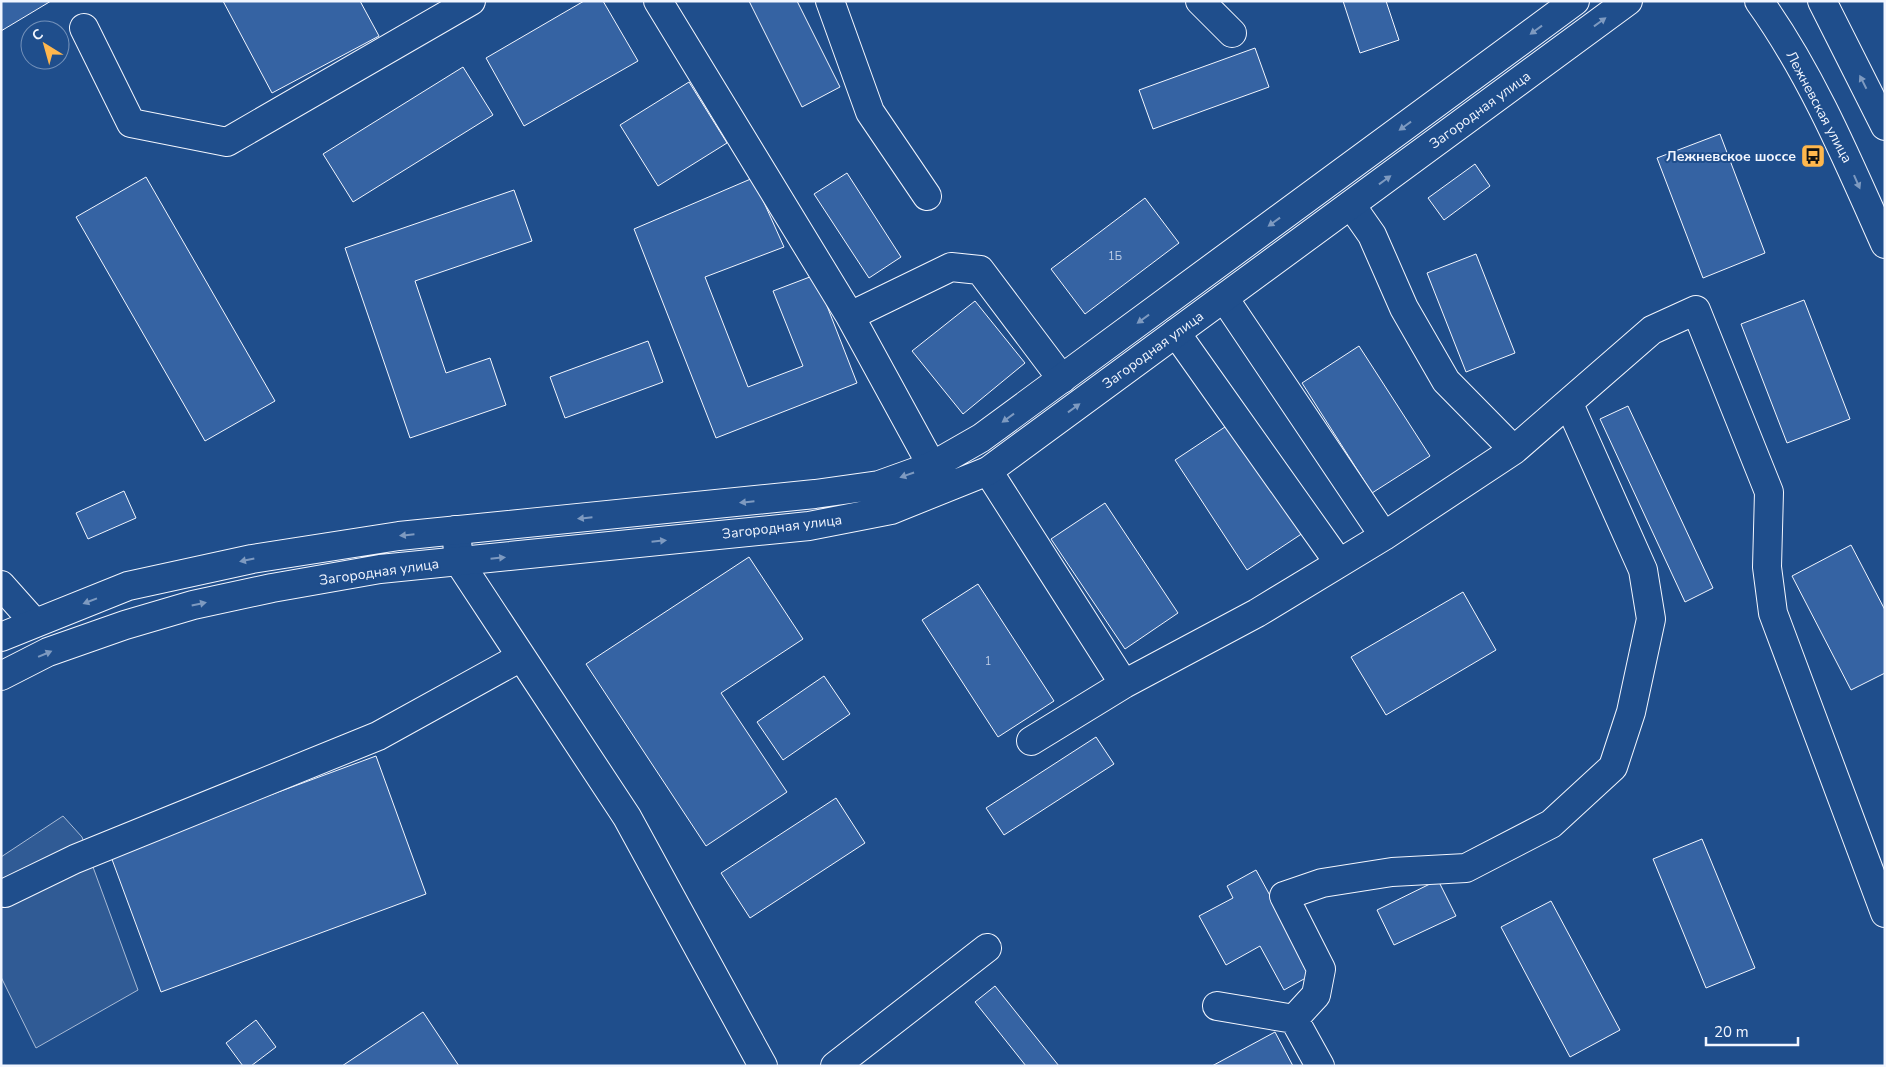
<svg xmlns="http://www.w3.org/2000/svg" width="1886" height="1067" font-family="'Nunito Sans',sans-serif">
<rect width="100%" height="100%" fill="#1f4e8c"/>
<path fill="#305b95" stroke="#a8bbd7" d="M 63,816 L 82,837 L 138,990 L 36,1048 L 1,977 L 1,857 Z"/>
<path fill="#3563a3" stroke="#f2f6ff" d="M 1,1 L 51,1 L 1,31 Z
M 223,1 L 360,1 L 379,36 L 272,93 Z
M 584,1 L 603,1 L 638,61 L 524,126 L 486,58 Z
M 749,1 L 797,1 L 840,87 L 802,107 Z
M 1343,1 L 1386,1 L 1399,40 L 1360,53 Z
M 1255,48 L 1269,87 L 1153,129 L 1139,90 Z
M 463,67 L 493,115 L 353,202 L 323,154 Z
M 689,82 L 727,143 L 658,186 L 620,125 Z
M 1720,134 L 1765,253 L 1703,278 L 1657,158 Z
M 1475,164 L 1490,186 L 1444,220 L 1428,198 Z
M 847,173 L 901,257 L 869,278 L 814,194 Z
M 146,177 L 275,401 L 205,441 L 76,217 Z
M 753,178 L 784,247 L 705,277 L 748,387 L 803,366 L 773,291 L 815,275 L 857,383 L 716,438 L 634,229 Z
M 514,190 L 532,241 L 415,281 L 446,373 L 490,358 L 506,405 L 410,438 L 345,248 Z
M 1145,198 L 1179,243 L 1085,314 L 1051,269 Z
M 1476,254 L 1515,353 L 1466,372 L 1427,273 Z
M 1804,300 L 1850,419 L 1787,443 L 1741,324 Z
M 975,301 L 1025,363 L 963,414 L 912,351 Z
M 648,341 L 663,382 L 565,418 L 550,377 Z
M 1359,346 L 1430,456 L 1372,493 L 1302,383 Z
M 1628,406 L 1713,588 L 1685,602 L 1600,419 Z
M 1234,421 L 1306,531 L 1247,570 L 1175,460 Z
M 124,491 L 136,518 L 88,539 L 76,513 Z
M 1105,503 L 1178,613 L 1125,649 L 1051,539 Z
M 1851,545 L 1885,610 L 1885,673 L 1851,690 L 1792,576 Z
M 749,557 L 803,639 L 721,693 L 787,792 L 706,846 L 586,664 Z
M 978,584 L 1054,701 L 998,737 L 922,620 Z
M 1463,592 L 1496,650 L 1386,715 L 1351,657 Z
M 824,676 L 850,714 L 783,760 L 757,722 Z
M 1096,737 L 1114,764 L 1004,835 L 986,808 Z
M 376,756 L 426,894 L 161,992 L 110,854 Z
M 836,798 L 865,843 L 750,918 L 721,873 Z
M 1702,839 L 1755,968 L 1706,988 L 1653,859 Z
M 1256,870 L 1313,974 L 1284,990 L 1260,946 L 1226,965 L 1199,916 L 1233,898 L 1227,886 Z
M 1438,880 L 1456,916 L 1394,945 L 1377,910 Z
M 1551,901 L 1620,1030 L 1570,1057 L 1501,927 Z
M 995,986 L 1059,1066 L 1026,1066 L 975,1002 Z
M 423,1012 L 459,1066 L 342,1066 Z
M 256,1020 L 276,1047 L 251,1066 L 243,1066 L 226,1043 Z
M 1275,1032 L 1293,1066 L 1212,1066 Z"/>
<g fill="none" stroke-linecap="round" stroke-linejoin="round">
<defs>
<path id="minor" d="M 658,1 L 850,316 L 951,267 L 980,270 L 1062,379
M 830,1 L 870,112 L 927,196
M 1200,1 L 1232,33
M 84,28 L 131,123 L 227,142 L 471,1
M 1224,298 L 1384,536
M 850,316 L 932,466
M 1176,333 L 1339,563
M 1514,450 L 1652,330 L 1696,310 L 1769,492 L 1767,567 L 1773,613 L 1885,913
M 988,471 L 1124,684 L 1257,613 L 1384,536 L 1514,450 L 1446,381 L 1404,308 L 1372,235 L 1351,205
M 456,530 L 459,562 L 627,817 L 763,1066
M 1,585 L 34,622
M 1031,741 L 1124,684
M 5,893 L 75,859 L 378,736 L 521,657
M 1217,1006 L 1294,1019 L 1316,995 L 1321,969 L 1284,896 L 1322,883 L 1392,872 L 1466,868 L 1551,824 L 1613,767 L 1631,712 L 1651,619 L 1643,570 L 1569,404
M 1294,1019 L 1320,1066
M 835,1066 L 987,948"/>
<path id="major" d="M 1,637 L 128,586 L 252,559 L 399,536 L 815,494 L 879,485 L 932,466 L 981,438 L 1575,1
M 1,676 L 48,652 L 125,625 L 193,605 L 272,588 L 380,569 L 809,526 L 891,510 L 988,471 L 1628,1"/>
<path id="highway" d="M 1759,1 C 1812,75 1848,161 1885,244
M 1822,1 L 1885,126"/>
</defs>
<use href="#minor" stroke="#f2f6ff" stroke-width="30"/>
<use href="#major" stroke="#f2f6ff" stroke-width="30"/>
<use href="#highway" stroke="#f2f6ff" stroke-width="30"/>
<use href="#minor" stroke="#1f4e8c" stroke-width="28"/>
<use href="#major" stroke="#1f4e8c" stroke-width="28"/>
<use href="#highway" stroke="#1f4e8c" stroke-width="28"/>
</g>
<defs><path id="oneway-solid" d="M-6-.8H1V-3.2L6.5 0L1 3.2V.8H-6Z" transform="scale(1.25)"/></defs>
<g fill="#7e9ac0">
<use href="#oneway-solid" transform="translate(1600 22) rotate(-36)"/>
<use href="#oneway-solid" transform="translate(1536 30) rotate(144)"/>
<use href="#oneway-solid" transform="translate(1863 82) rotate(-117)"/>
<use href="#oneway-solid" transform="translate(1405 126) rotate(144)"/>
<use href="#oneway-solid" transform="translate(1385 180) rotate(-36)"/>
<use href="#oneway-solid" transform="translate(1857 182) rotate(66)"/>
<use href="#oneway-solid" transform="translate(1274 222) rotate(144)"/>
<use href="#oneway-solid" transform="translate(1143 319) rotate(144)"/>
<use href="#oneway-solid" transform="translate(1074 408) rotate(-36)"/>
<use href="#oneway-solid" transform="translate(1008 418) rotate(144)"/>
<use href="#oneway-solid" transform="translate(907 475) rotate(161)"/>
<use href="#oneway-solid" transform="translate(747 502) rotate(174)"/>
<use href="#oneway-solid" transform="translate(585 518) rotate(174)"/>
<use href="#oneway-solid" transform="translate(407 535) rotate(174)"/>
<use href="#oneway-solid" transform="translate(659 541) rotate(-6)"/>
<use href="#oneway-solid" transform="translate(498 558) rotate(-6)"/>
<use href="#oneway-solid" transform="translate(247 560) rotate(168)"/>
<use href="#oneway-solid" transform="translate(90 601) rotate(159)"/>
<use href="#oneway-solid" transform="translate(199 604) rotate(-12)"/>
<use href="#oneway-solid" transform="translate(45 654) rotate(-23)"/>
</g>
<defs>
<symbol id="bus-square" viewBox="-11 -11 22 22"><rect x="-9" y="-9" width="18" height="18" rx="4" fill="#ffb74d" stroke="#1f4e8c"/><path d="M-5-6H5V4H4V6H2V4H-2V6H-4V4H-5ZM-3.5-4V0h7V-4ZM-3.5 1.2v1.5H-2V1.2ZM2 1.2v1.5H3.5V1.2Z" fill="#111"/></symbol>
</defs>
<g fill-rule="evenodd">
<use href="#bus-square" x="1799" y="142" width="28" height="28"/>
</g>
<g text-anchor="middle" dominant-baseline="central" stroke-width="4" stroke-linejoin="round" paint-order="stroke">
<g font-size="11" fill="#c3d1e8">
<text x="1115" y="256">1Б</text>
<text x="988" y="661">1</text>
</g>
<g font-size="14" fill="#f2f6ff" stroke="#1f4e8c">
<text transform="translate(1819 107) rotate(62)">Лежневская улица</text>
<text transform="translate(1480 110) rotate(-36)">Загородная улица</text>
<text transform="translate(1153 350) rotate(-36)">Загородная улица</text>
<text transform="translate(782 527) rotate(-7)">Загородная улица</text>
<text transform="translate(379 572) rotate(-8)">Загородная улица</text>
</g>
<g font-size="14" font-weight="bold" fill="#f2f6ff" stroke="#1f4e8c" text-anchor="end">
<text x="1796" y="156">Лежневское шоссе</text>
</g>
</g>
<rect width="1886" height="1067" fill="none" stroke="#f2f6ff" stroke-width="5"/>
<g transform="translate(45 45) rotate(323)"><circle r="24" fill="#1f4e8c" stroke="#7391ba"/>
<path d="M0-4L9 19L0 12L-9 19Z" fill="#ffb74d"/>
<text y="-8" font-size="14" font-weight="bold" text-anchor="middle" fill="#f2f6ff">С</text>
</g>
<path d="M1706 1037v8h92v-8" fill="none" stroke="#f2f6ff" stroke-width="2.5"/>
<text x="1714" y="1037" font-size="15" fill="#f2f6ff" stroke="#1f4e8c" stroke-width="4" paint-order="stroke">20 m</text>
</svg>
